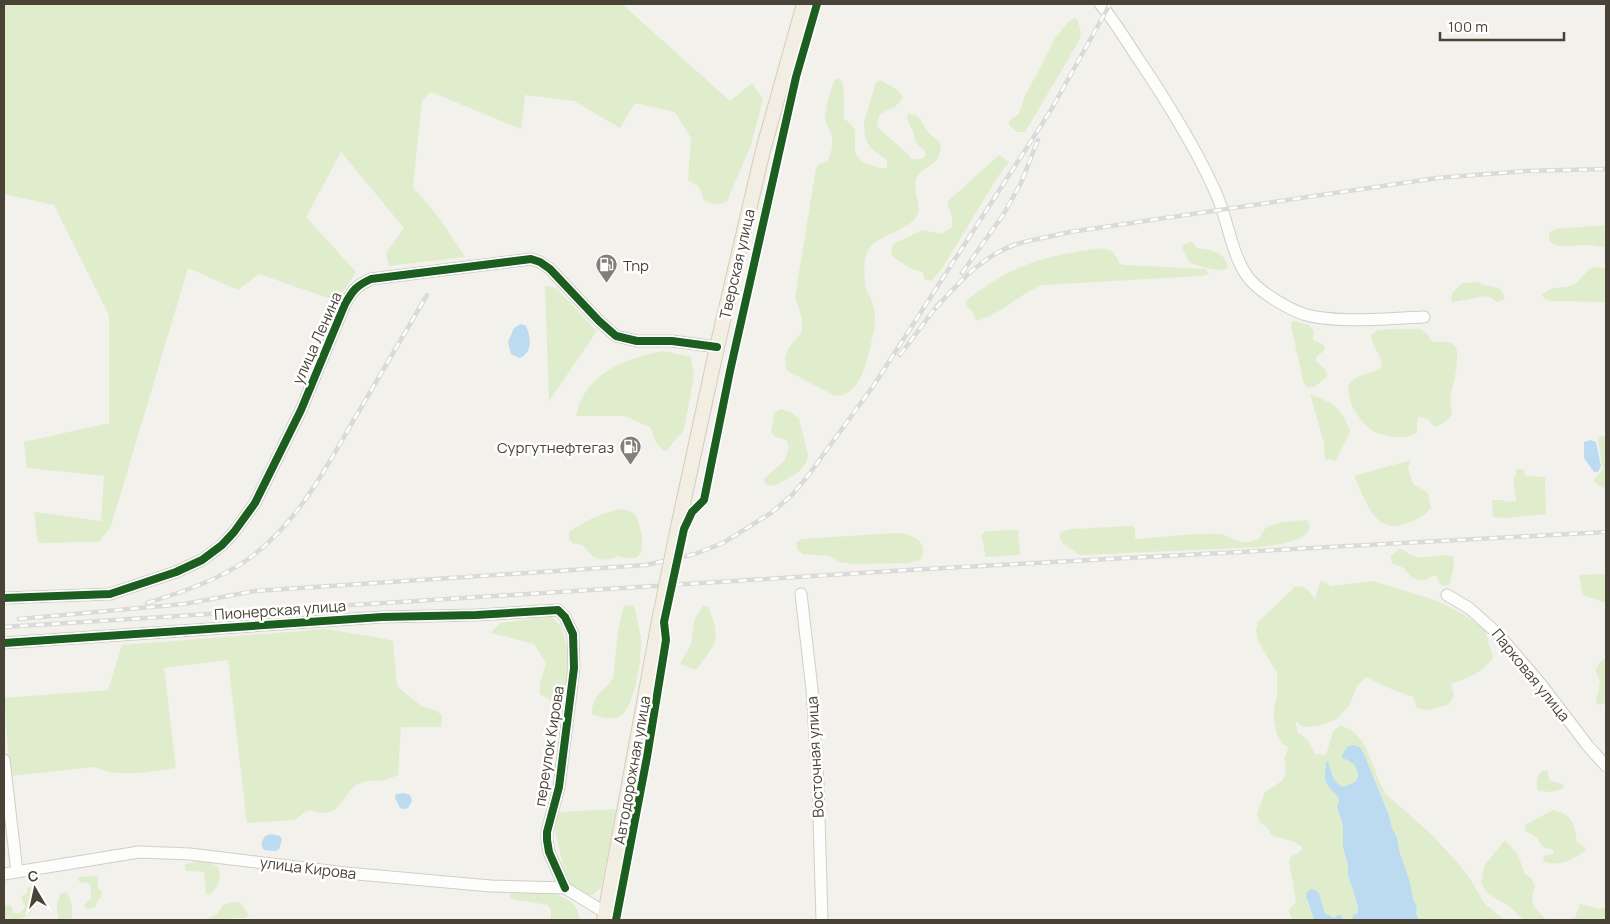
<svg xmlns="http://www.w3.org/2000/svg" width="1610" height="924" font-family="Manrope,sans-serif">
<rect width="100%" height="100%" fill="#f2f1ec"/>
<path fill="#dfedcc" d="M 4,4 L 622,4 L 730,101 L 752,83 L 763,99 L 751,145 L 727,201 C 718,206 713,205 704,200 L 699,187 L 688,180 L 691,138 L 675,112 L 635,103 L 620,128 L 574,101 L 525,95 L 521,129 L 431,92 L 422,100 L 413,187 L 440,219 L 465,257 L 389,266 L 386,253 L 404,228 L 341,152 L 306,217 L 356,272 L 337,301 L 259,274 L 238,290 L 188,268 L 111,526 L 99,542 L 38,543 L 34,512 L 101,521 L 104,476 L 27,468 L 24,442 L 109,423 L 109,315 L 54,205 L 4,194 Z
M 1075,18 L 1078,20 L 1081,35 L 1076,46 L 1025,132 L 1017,132 L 1009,125 L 1009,121 L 1019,114 L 1025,95 L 1037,74 L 1054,40 L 1068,22 Z
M 837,78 L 842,81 L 844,96 L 844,118 L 855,129 C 857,147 848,157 871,165 C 876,167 881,169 887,168 L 887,160 C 870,148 864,145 864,123 L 875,85 L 876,82 L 880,80 C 888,84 900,90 903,98 L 895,107 L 880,114 L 877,123 L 879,129 L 908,154 L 911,159 L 922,159 L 926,155 L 925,151 L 916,143 L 913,131 L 907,119 L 908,114 C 921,114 920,121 926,129 C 930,136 937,138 941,145 C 940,169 922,164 916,180 C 912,194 925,210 914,220 C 899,235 870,235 865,259 C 864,268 864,280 866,289 C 867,293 870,295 871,299 C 873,304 875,312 875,318 C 876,326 872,336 871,344 C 866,363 861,396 835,396 L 788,371 L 786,369 L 785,359 L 788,349 L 802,332 L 802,318 L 795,297 L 816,168 L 818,165 L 828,161 C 831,154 833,145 832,138 C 832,132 828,128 826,123 C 823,114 831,84 837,78 Z
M 999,155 L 1009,162 L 999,175 L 941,270 L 931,281 L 924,279 L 923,272 L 909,268 L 891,255 L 893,244 L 922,230 L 942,234 L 952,227 L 952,217 L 947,202 Z
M 1606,225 L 1606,246 C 1600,248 1593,245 1587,245 C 1575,244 1557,251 1549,240 L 1549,233 L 1555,229 Z
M 1189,242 L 1193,242 L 1196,248 C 1211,250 1225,251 1228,268 C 1219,273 1198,266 1189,262 L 1182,248 L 1183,245 Z
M 1103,248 C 1115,251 1115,255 1120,264 L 1126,265 L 1205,269 L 1209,274 L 1201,276 L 1043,285 C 1020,293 997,317 976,321 L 972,311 L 966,306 L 966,301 L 967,300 C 1013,264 1046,255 1103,248 Z
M 1594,267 L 1606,269 L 1606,302 L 1551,301 L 1543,297 L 1542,295 C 1554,284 1560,290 1572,285 C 1581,281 1585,270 1594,267 Z
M 1477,282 L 1484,285 L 1499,288 L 1503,293 L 1505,299 L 1497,302 L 1490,297 L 1486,296 L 1454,302 L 1451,301 L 1452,293 L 1463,283 Z
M 545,286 L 556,288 L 597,331 L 549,401 Z
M 1294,321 L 1309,325 L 1314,331 L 1313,340 L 1324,345 L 1325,350 L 1316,357 L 1316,361 L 1325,369 L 1328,376 L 1314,387 L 1308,387 L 1304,384 L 1291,326 L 1292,322 Z
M 1391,329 L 1421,329 L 1428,335 L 1432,342 C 1439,342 1448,340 1454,345 C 1462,351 1453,385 1451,394 C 1449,400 1454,411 1450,417 C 1447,421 1438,426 1434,427 L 1428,419 L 1419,417 L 1417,422 L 1417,432 C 1407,441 1385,437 1373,431 C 1361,425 1341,394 1351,382 C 1359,373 1373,374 1382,367 C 1383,355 1371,347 1371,335 L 1376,331 Z
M 664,351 L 691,357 L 694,375 L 684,430 L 666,451 C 656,448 654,435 650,427 L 624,416 L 576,416 C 584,374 625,358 664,351 Z
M 1310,394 C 1334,404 1341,406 1350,431 L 1336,461 L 1325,459 L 1324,443 Z
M 781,409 L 792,413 L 799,419 L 808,455 C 807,471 787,479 774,486 L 765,484 L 764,479 L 785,460 L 789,447 L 786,440 L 776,437 L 771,432 L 774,413 Z
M 1599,436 L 1606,437 L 1606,489 L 1595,483 L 1594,479 L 1603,469 L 1598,440 Z
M 1411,460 L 1408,468 L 1413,484 L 1428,493 L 1431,508 C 1424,516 1417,519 1408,523 C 1374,537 1366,500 1354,476 Z
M 1516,469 L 1524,470 L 1525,476 L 1545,477 L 1546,514 L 1507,518 L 1493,517 L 1492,500 L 1504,500 L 1504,502 L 1516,501 L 1513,477 L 1516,476 Z
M 623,509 C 627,510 631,511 634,514 C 639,518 639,526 641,532 C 645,552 641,564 618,556 C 602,564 592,559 583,545 L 572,543 L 569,539 L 569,532 C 584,521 605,511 623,509 Z
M 1305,520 L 1308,521 C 1318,541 1273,545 1261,547 L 1080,555 L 1063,544 L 1059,536 L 1061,532 L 1072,529 L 1132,526 L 1135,528 L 1135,538 L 1138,539 C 1164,537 1193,533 1219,534 C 1229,534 1232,543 1248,542 C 1266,540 1258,532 1268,527 C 1278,521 1294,522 1305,520 Z
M 1018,530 L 1020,555 L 986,557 L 981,535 L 986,531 Z
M 896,533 C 910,533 932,543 920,560 L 908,563 L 853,564 L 840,562 L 829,556 L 803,554 L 798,550 L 796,543 L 801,539 Z
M 1399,549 C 1406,550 1409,556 1417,557 C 1430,559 1439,552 1453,557 L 1454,565 L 1450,584 L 1444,586 L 1440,584 L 1437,577 L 1434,575 L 1425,580 L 1418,580 L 1411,577 L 1404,568 L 1393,564 L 1390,556 Z
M 1606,574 L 1606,603 L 1583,595 L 1579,575 Z
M 1321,580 L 1331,586 L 1373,581 L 1435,600 L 1463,614 L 1485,630 L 1493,658 C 1482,672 1469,678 1451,684 L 1454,696 L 1448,705 L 1428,710 L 1417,708 L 1413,697 L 1386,687 L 1366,677 L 1357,686 L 1350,704 L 1337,719 L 1319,726 L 1303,727 L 1295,721 L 1298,733 L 1308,740 L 1315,754 L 1326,755 L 1333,731 L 1340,726 C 1369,730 1372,774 1386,794 L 1432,835 L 1457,862 L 1471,880 L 1484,903 L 1504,920 L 1419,920 L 1416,913 L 1417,906 L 1413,899 L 1410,882 L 1399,850 L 1397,837 L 1392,828 L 1389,814 L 1364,754 L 1345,752 L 1343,758 C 1353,762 1357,765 1358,777 L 1355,782 L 1343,787 C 1331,781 1332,772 1328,761 L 1330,788 L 1335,792 L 1339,798 L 1338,807 L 1343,825 L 1343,848 L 1348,865 L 1348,875 L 1357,903 L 1358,913 L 1352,918 L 1354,920 L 1343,920 L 1342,916 L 1334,918 L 1325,913 L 1319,893 L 1307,901 L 1314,920 L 1293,920 L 1290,916 L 1289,910 L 1296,902 L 1289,861 L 1291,857 L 1301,851 L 1302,847 L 1295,842 L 1273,836 L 1266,827 L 1260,822 L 1257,814 L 1265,792 L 1282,781 L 1284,778 L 1286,771 L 1284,758 L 1289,747 L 1282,744 L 1277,734 L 1274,720 L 1274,708 L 1277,696 L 1277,673 L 1258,641 L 1256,630 L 1258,622 L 1295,587 C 1305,584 1310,592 1315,599 Z
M 634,605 C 636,617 640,628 641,640 C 642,656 635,704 622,715 C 614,722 601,717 592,714 C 592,693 604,693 613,678 L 618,631 L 624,606 Z
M 703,606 L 708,606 C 722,641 717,641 696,670 L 680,664 L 691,644 L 694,621 Z
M 550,616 L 561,626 L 565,639 L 571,674 L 566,706 L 555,710 L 553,702 L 540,694 L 540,683 L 546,663 L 534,644 L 491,633 L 500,623 Z
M 326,629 L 381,638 L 393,641 L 397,686 L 421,706 L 437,711 L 442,716 L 441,727 L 401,727 L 398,775 C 393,777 388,779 383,780 C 374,782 364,779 356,785 C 347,791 341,809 330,812 C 313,817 312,801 296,820 L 247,823 L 228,660 L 164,668 L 176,768 C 154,771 116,779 96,767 L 10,776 L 4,698 L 108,690 L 122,645 Z
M 1606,658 L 1606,702 L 1601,705 L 1596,703 L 1600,681 L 1595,670 L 1601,661 Z
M 1547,770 L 1550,781 L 1563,784 L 1564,788 C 1555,792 1547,793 1538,790 C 1535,781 1537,771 1547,770 Z
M 618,809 L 601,888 L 593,895 L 582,895 L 571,886 L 563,865 L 555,831 L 556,814 L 559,812 Z
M 1553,810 C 1573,815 1574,822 1577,842 L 1585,847 L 1586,851 C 1572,859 1559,868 1543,861 L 1544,856 L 1553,854 L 1554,850 L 1543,847 L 1536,837 L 1526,831 L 1525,825 Z
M 1505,840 L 1518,855 L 1525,874 L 1531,878 L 1535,886 C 1529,904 1534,908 1547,920 L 1524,920 L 1506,904 L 1488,894 L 1481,883 L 1484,866 Z
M 196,861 C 201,862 212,862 216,866 C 225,874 216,891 209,895 L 206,893 L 204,872 L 188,871 L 185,869 L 185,865 Z
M 96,876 L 98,877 L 98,888 L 102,892 L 102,896 L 97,901 L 95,907 L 86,909 L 84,905 L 91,899 L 91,887 L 89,883 L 80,882 L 78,880 L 79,877 Z
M 30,887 L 32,888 C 40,915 26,920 4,920 L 4,905 L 11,906 L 14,913 L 20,913 L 25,907 L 21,897 L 27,893 L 27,888 Z
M 553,891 C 568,903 575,897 580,920 L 553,920 L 551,919 L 551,910 L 548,905 L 511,899 L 509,895 L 512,893 Z
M 65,892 L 68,893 L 72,907 L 72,920 L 58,920 L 57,905 L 60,894 Z
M 233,902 L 241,903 L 249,916 L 245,918 L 230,918 L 230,920 L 205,920 L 217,914 L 223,905 Z
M 1580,904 L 1599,909 L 1606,908 L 1606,920 L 1562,920 L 1575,918 Z"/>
<path fill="#bcdbf0" d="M 521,324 L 526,326 C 531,337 533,354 519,358 L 511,354 L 508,342 L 514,328 Z
M 1591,440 L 1596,442 L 1601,466 L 1598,472 L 1594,472 L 1584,458 L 1584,442 Z
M 1352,745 L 1360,747 L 1364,754 L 1389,815 L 1392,828 L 1397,837 L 1399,850 L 1410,882 L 1413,899 L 1417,906 L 1416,913 L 1419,920 L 1354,920 L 1352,918 L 1353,915 L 1358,913 L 1357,903 L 1348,875 L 1348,865 L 1343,848 L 1343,825 L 1337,807 L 1339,800 C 1337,794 1333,792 1329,787 C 1322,779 1326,771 1326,762 L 1328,761 C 1332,772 1331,781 1343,787 L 1355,782 L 1358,777 C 1357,765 1353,762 1342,758 L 1342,755 L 1347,747 Z
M 404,793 L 410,795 L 412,801 L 408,808 L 405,809 L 400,808 L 395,798 L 396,794 Z
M 271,834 L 280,836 L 282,840 L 279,849 L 276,851 L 264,850 C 260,845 262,841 265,836 Z
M 1311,889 L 1315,890 L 1319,893 L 1325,913 L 1334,918 L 1339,915 L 1342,916 L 1343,920 L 1314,920 L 1306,896 L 1307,892 Z"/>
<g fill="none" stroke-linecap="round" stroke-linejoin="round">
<defs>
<path id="minor" d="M 1100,4 C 1114,20 1125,39 1137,57 C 1166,100 1194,144 1215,191 C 1228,218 1230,251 1247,276 C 1259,292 1285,307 1303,314 C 1336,324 1388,318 1424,317
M 801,594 L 812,689 L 818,783 L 822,920
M 1447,595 L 1469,608 L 1498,634 L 1540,683 L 1588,746 L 1606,766
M 4,598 L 110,594 L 176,572 L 202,560 L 222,545 L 234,532 L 255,503 L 301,410 L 345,304 C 353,290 356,286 371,279 L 531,259 L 540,262 L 550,269 L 599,321 L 616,336 L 637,341 L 672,341 L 717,347
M 4,643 L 382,617 L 476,615 L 558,610 L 565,617 L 573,634 L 574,668 L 559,787 L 547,832 L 547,840 L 549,852 L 565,888
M 4,760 L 17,872
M 4,874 L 139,852 L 190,854 L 346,873 L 491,886 L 565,888 L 606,913"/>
<path id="major" d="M 678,527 L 717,347 L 763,150 L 804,4
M 604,920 L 659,621"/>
</defs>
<use href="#minor" stroke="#d0cec9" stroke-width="13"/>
<use href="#major" stroke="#d5cdb9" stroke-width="16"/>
<use href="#minor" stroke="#fdfdfc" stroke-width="11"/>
<use href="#major" stroke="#f2eee4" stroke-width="14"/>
<defs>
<path id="rail" d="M 962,273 L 1003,215 L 1021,183 L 1038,140
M 936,308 C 959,282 982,256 1017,244 C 1034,239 1053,236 1070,232 L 1437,178 L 1526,171 L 1606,169
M 900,355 L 939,303
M 147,603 C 182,592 216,581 247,560 C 296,525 323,473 352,423 C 377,380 402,338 427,295
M 19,619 L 184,604 L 255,591 L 646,565 L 695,554 L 723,543 L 771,513 L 791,496 L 807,477 L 874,385 L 1051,110 L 1110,4
M 4,627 L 908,570 L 1606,532"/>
</defs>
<use href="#rail" stroke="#dadad9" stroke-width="4.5"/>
<use href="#rail" stroke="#fff" stroke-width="2.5" stroke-dasharray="8" stroke-linecap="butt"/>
<defs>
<path id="major-bridge" d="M 659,621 L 678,527"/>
</defs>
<use href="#major-bridge" stroke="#d5cdb9" stroke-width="16" stroke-linecap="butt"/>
<use href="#major-bridge" stroke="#f2eee4" stroke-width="14"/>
<defs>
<path id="cycleway" d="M 4,598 L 110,594 L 176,572 L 202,560 L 222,545 L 234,532 L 255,503 L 301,410 L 345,304 C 353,290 356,286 371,279 L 531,259 L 540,262 L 550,269 L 599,321 L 616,336 L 637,341 L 672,341 L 717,347
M 4,643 L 382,617 L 476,615 L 558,610 L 565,617 L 573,634 L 574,668 L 559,787 L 547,832 L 547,840 L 549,852 L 565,888
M 616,920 L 647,757 L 666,640 L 664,622 L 684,529 L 692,512 L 704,500 L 730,371 L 796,77 L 817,4"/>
</defs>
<use href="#cycleway" stroke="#fff" stroke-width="11"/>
<use href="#cycleway" stroke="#1b5e20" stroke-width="8"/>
</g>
<defs>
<symbol id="fuel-pin" viewBox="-11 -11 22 30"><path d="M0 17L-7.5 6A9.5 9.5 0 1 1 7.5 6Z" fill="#847f76" stroke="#fff"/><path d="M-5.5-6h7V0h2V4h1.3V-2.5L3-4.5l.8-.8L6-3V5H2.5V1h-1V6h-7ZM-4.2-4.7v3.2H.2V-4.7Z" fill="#fff"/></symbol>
</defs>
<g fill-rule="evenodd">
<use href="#fuel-pin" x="594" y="252" width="25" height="34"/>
<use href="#fuel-pin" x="618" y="434" width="25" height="34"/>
</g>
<g text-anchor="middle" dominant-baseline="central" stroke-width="5" stroke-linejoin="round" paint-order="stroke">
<g font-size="15" fill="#494237" stroke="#fff">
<text transform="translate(737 264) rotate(-77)">Тверская улица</text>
<text transform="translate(317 338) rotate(-66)">улица Ленина</text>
<text transform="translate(280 610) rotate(-4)">Пионерская улица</text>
<text transform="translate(1531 675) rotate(51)">Парковая улица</text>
<text transform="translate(549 746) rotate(-81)">переулок Кирова</text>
<text transform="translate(815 757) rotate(-93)">Восточная улица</text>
<text transform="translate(632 770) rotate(-80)">Автодорожная улица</text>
<text transform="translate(308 868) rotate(7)">улица Кирова</text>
</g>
<g font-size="15" fill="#494237" stroke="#fff" text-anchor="start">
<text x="623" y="265">Tnp</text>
<text x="614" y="447" text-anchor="end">Сургутнефтегаз</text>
</g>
</g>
<rect width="1610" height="924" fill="none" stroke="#494237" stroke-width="10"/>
<g transform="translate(35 889) rotate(351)" stroke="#ffffff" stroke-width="4" paint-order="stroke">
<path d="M0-4L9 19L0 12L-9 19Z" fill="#494237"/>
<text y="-8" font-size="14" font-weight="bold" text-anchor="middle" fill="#494237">С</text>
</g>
<path d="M1440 32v8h124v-8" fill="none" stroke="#494237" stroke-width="2.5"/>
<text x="1448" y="32" font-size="15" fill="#494237" stroke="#ffffff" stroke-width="4" paint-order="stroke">100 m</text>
</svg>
